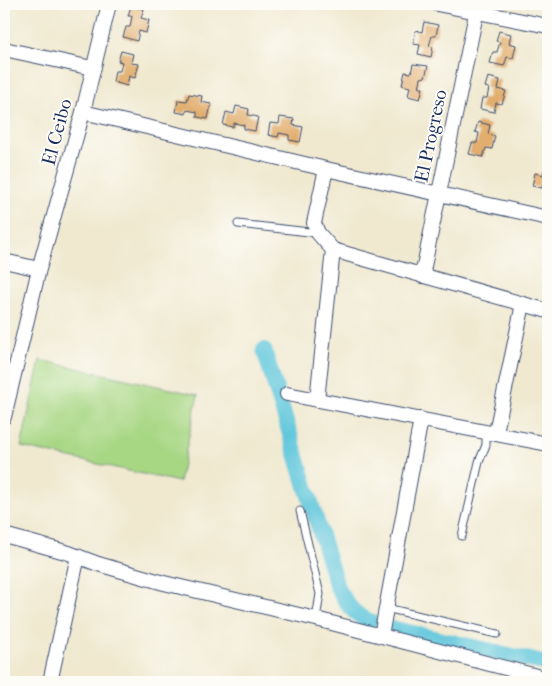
<svg xmlns="http://www.w3.org/2000/svg" width="552" height="686" font-family="'IM FELL French Canon',serif">
<rect width="100%" height="100%" fill="#fdfcf7"/>
<filter id="ink" filterUnits="userSpaceOnUse"><feTurbulence type="fractalNoise" baseFrequency=".02" numOctaves="2"/><feDisplacementMap in="SourceGraphic" scale="10" xChannelSelector="R" yChannelSelector="G"/><feConvolveMatrix kernelMatrix="1 2 1 2 8 2 1 2 1" color-interpolation-filters="sRGB"/></filter>
<filter id="wash" filterUnits="userSpaceOnUse"><feTurbulence type="fractalNoise" baseFrequency=".0096" numOctaves="4" result="noise"/><feDisplacementMap in="SourceGraphic" scale="20" xChannelSelector="R" yChannelSelector="G"/><feGaussianBlur stdDeviation="1.12" result="paint"/><feColorMatrix in="noise" values="0 0 0 0 0 0 0 0 0 0 0 0 0 0 0 0 0 1.4 0 .05"/><feComposite in="paint" operator="in"/></filter>
<g filter="url(#wash)">
<rect width="100%" height="100%" fill="#f0e9d0"/>
<path fill="#a8d784" stroke="#628371" d="M 40,360 L 198,395 L 179,482 L 21,447 Z"/>
<g fill="none" stroke-linecap="round" stroke-linejoin="round">
<path stroke="#5ec6db" stroke-width="16" d="M 264,350 L 337,587 C 346,603 353,615 370,621
M 395,629 L 548,664"/>
</g>
<g id="blocks">
<path fill="#e2ae6e" d="M 131,6 L 144,9 L 141,18 L 149,20 L 146,33 L 139,31 L 137,41 L 123,37 L 126,27 L 130,27 L 132,16 L 128,16 Z
M 424,22 L 438,25 L 436,36 L 432,36 L 429,46 L 433,47 L 431,57 L 418,54 L 420,45 L 413,44 L 416,30 L 422,32 Z
M 499,31 L 511,34 L 509,43 L 516,45 L 513,58 L 507,57 L 504,66 L 490,63 L 493,52 L 497,52 L 500,42 L 496,41 Z
M 121,51 L 133,54 L 131,63 L 139,64 L 135,78 L 129,76 L 127,86 L 113,82 L 115,71 L 120,71 L 122,62 L 118,61 Z
M 413,64 L 428,66 L 425,77 L 421,78 L 419,88 L 423,88 L 420,99 L 408,96 L 410,87 L 402,85 L 405,72 L 411,73 Z
M 488,77 L 500,80 L 498,89 L 506,91 L 502,104 L 496,103 L 494,112 L 480,109 L 482,98 L 487,98 L 489,88 L 485,87 Z
M 189,94 L 202,96 L 201,102 L 211,104 L 208,119 L 197,117 L 197,112 L 187,110 L 186,114 L 176,112 L 178,100 L 187,101 Z
M 236,106 L 249,109 L 248,115 L 258,117 L 255,131 L 244,129 L 244,125 L 234,123 L 233,127 L 223,125 L 226,112 L 234,114 Z
M 280,117 L 294,119 L 293,125 L 303,127 L 300,142 L 289,140 L 289,135 L 279,133 L 278,137 L 268,135 L 270,123 L 279,124 Z
M 478,122 L 490,125 L 488,134 L 495,136 L 492,149 L 486,148 L 483,157 L 469,154 L 472,143 L 477,143 L 479,133 L 475,132 Z
M 545,167 L 548,168 L 548,185 L 543,184 L 542,188 L 532,186 L 535,173 L 543,175 Z"/>
</g>
</g>
<g filter="url(#ink)">
<use href="#blocks" fill-opacity="0" stroke="#3b4b6f" stroke-width="1"/>
<g fill="none" stroke-linecap="round" stroke-linejoin="round">
<defs>
<path id="service" d="M 238,224 L 318,233
M 300,511 L 320,594 L 316,619
M 462,536 L 479,462 L 486,445 L 486,431
M 386,608 L 497,634"/>
<path id="minor" d="M 437,4 L 548,26
M 4,49 L 92,68
M 83,112 L 326,169 L 548,218
M 333,250 L 548,311
M 4,261 L 39,269
M 422,276 L 478,4
M 287,394 L 548,444
M 317,400 L 333,250 L 318,233 L 314,223 L 326,169
M 4,417 L 39,269 L 83,112 L 109,4
M 496,432 L 523,304
M 4,535 L 69,553 L 98,564 L 164,583 L 316,619 L 548,679
M 381,636 L 421,419
M 50,682 L 78,556"/>
</defs>
<use href="#service" stroke="#3b4b6f" stroke-width="9"/>
<use href="#minor" stroke="#3b4b6f" stroke-width="16"/>
<use href="#service" stroke="#fff" stroke-width="7"/>
<use href="#minor" stroke="#fff" stroke-width="14"/>
</g>
</g>
<g text-anchor="middle" dominant-baseline="central" stroke-width="4" stroke-linejoin="round" paint-order="stroke">
<g font-size="19" fill="#1b2f5e" stroke="#fdfcf7">
<text transform="translate(57 132) rotate(-75)">El Ceibo</text>
<text transform="translate(431 136) rotate(-78)">El Progreso</text>
</g>
</g>
<rect width="552" height="686" fill="none" stroke="#fdfcf7" stroke-width="20"/>
</svg>
